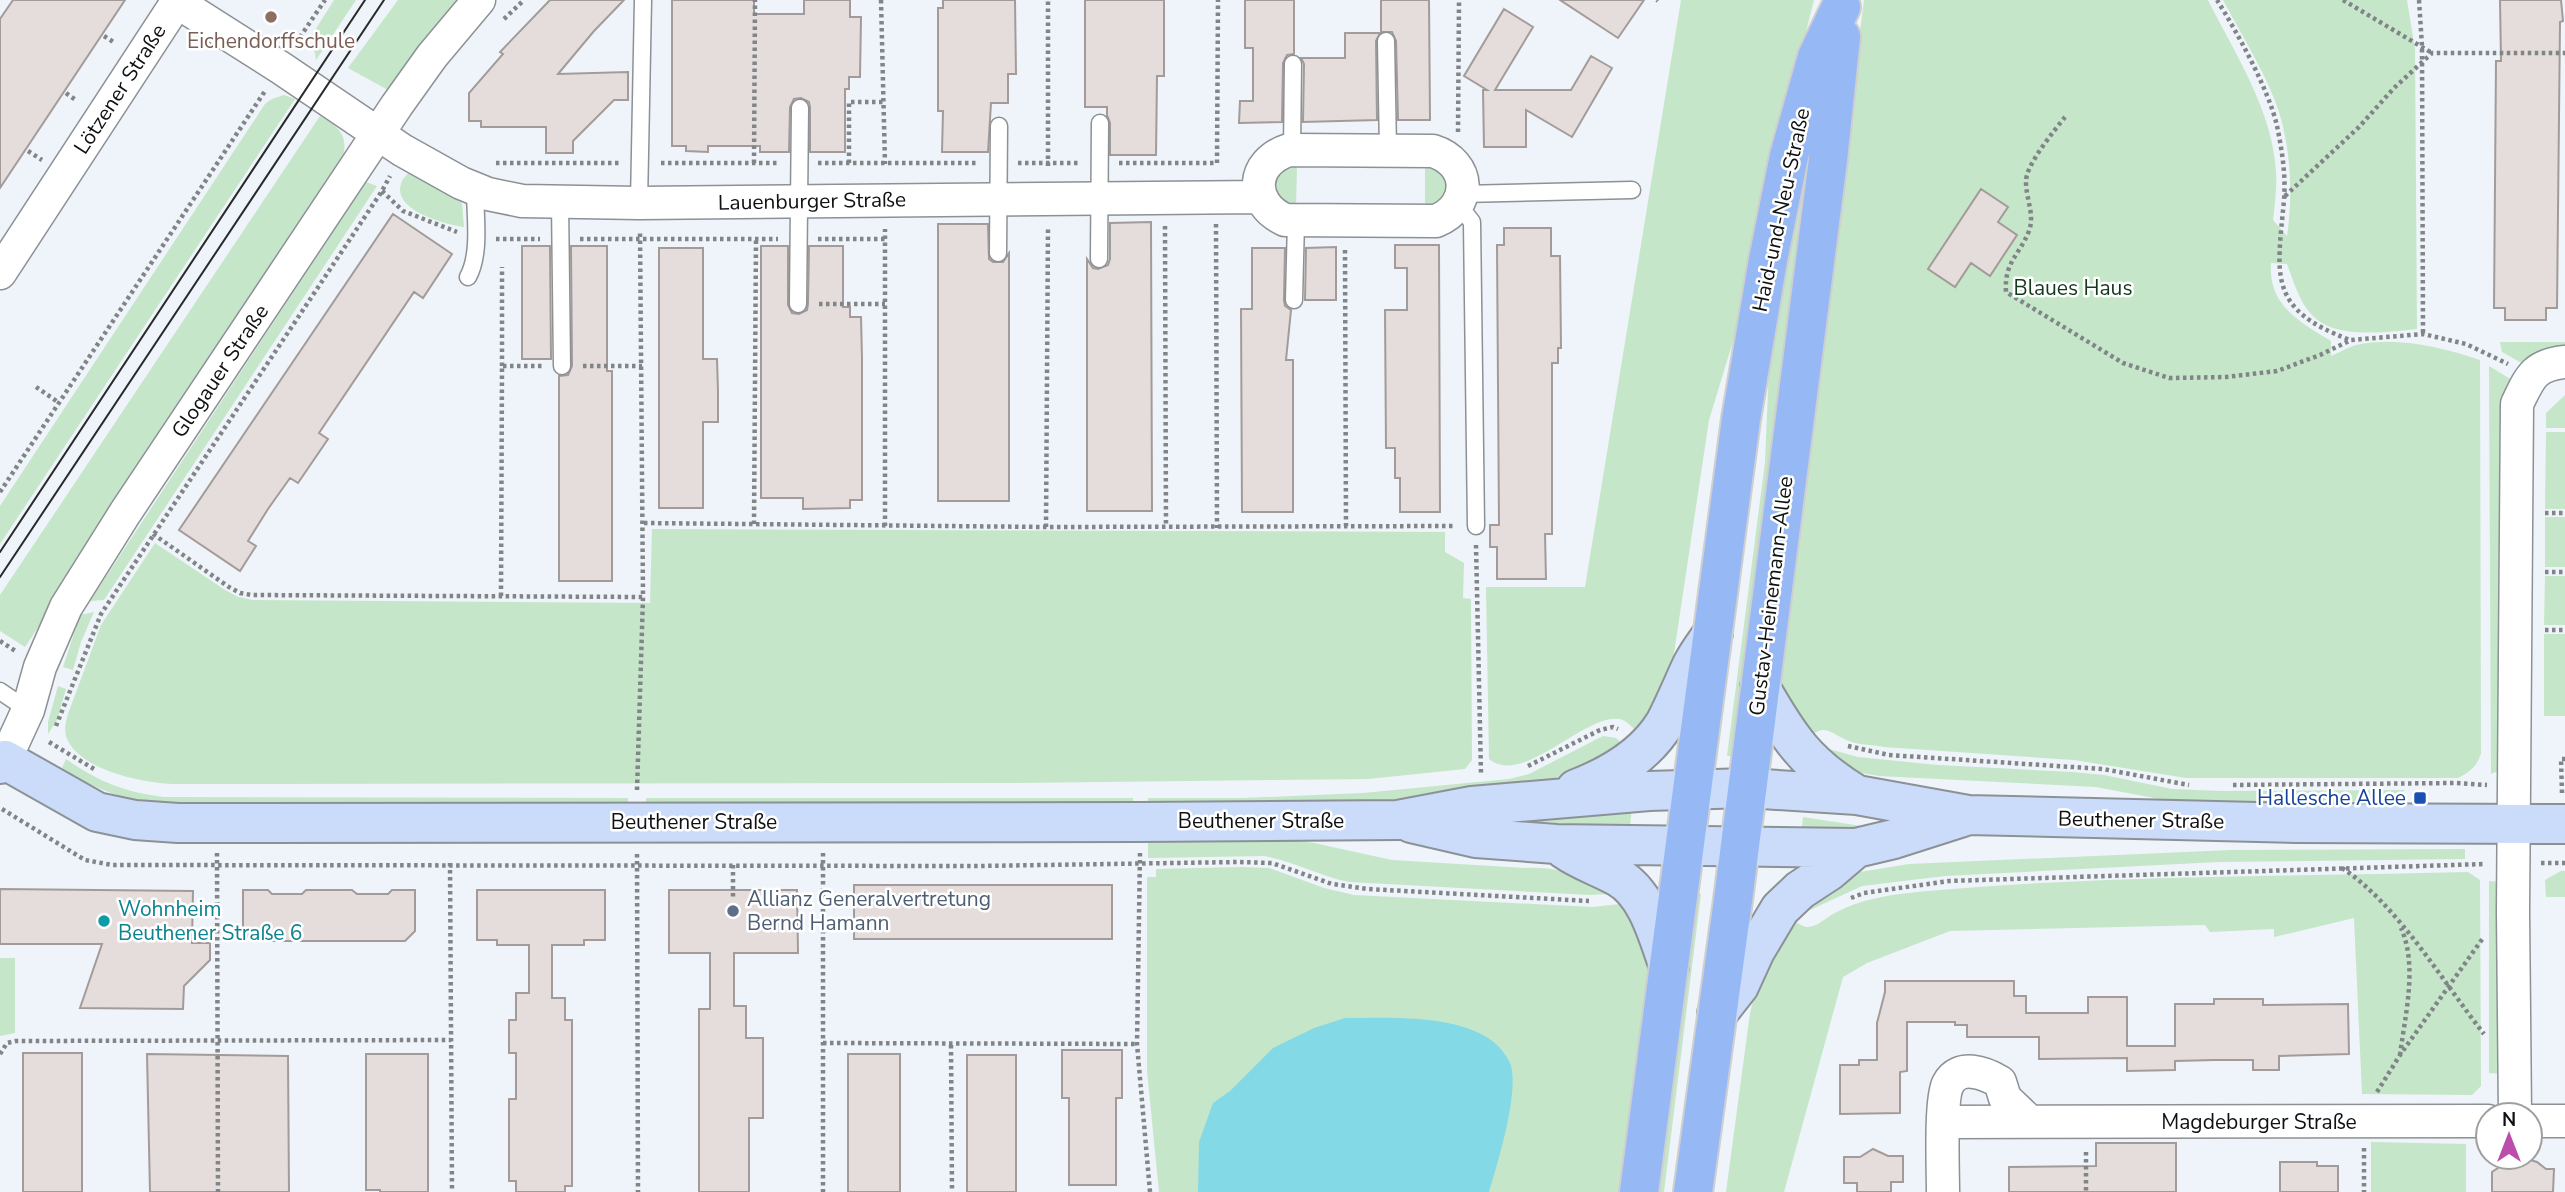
<svg xmlns="http://www.w3.org/2000/svg" width="2565" height="1192" font-family="'Nunito Sans',sans-serif">
<rect width="100%" height="100%" fill="#eef4f9"/>
<path fill="#c5e6c9" d="M 334,0 L 356,0 L 316,60 L 312,35 Z
M 398,0 L 463,0 L 408,62 L 388,90 L 348,68 Z
M 1681,0 L 1814,0 L 1758,223 L 1734,338 L 1709,420 L 1670,680 L 1639,734 C 1635,730 1629,723 1623,720 C 1589,708 1524,788 1489,759 L 1486,587 L 1585,587 Z
M 1864,0 L 2208,0 C 2235,54 2272,109 2276,171 C 2277,187 2275,203 2273,220 L 2287,236 C 2293,197 2291,150 2279,112 C 2266,73 2242,36 2223,0 L 2407,0 L 2415,49 L 2417,329 C 2390,332 2341,338 2319,321 C 2301,309 2294,282 2287,264 L 2271,263 C 2268,305 2299,322 2331,341 L 2331,356 C 2339,353 2348,347 2356,345 C 2397,336 2441,347 2480,360 L 2481,754 C 2476,767 2470,772 2458,778 L 2186,778 L 2074,760 L 1884,747 C 1875,745 1864,745 1855,743 C 1830,736 1827,718 1804,742 L 1782,696 L 1781,653 Z
M 284,95 L 295,99 L 0,544 L 0,506 L 265,104 L 272,99 Z
M 1817,114 L 1733,756 L 1727,756 L 1765,462 L 1770,343 Z
M 320,116 C 335,125 347,132 344,152 C 343,159 341,162 344,169 L 25,647 L 0,631 L 0,595 Z
M 1425,162 L 1436,165 L 1448,182 L 1445,200 L 1425,210 Z
M 1297,163 L 1296,209 L 1276,199 L 1274,181 L 1281,169 Z
M 410,171 L 458,196 L 462,204 L 464,227 C 446,225 392,210 401,184 C 402,179 407,175 410,171 Z
M 366,182 L 377,186 L 104,600 L 90,601 Z
M 2500,342 L 2565,342 L 2565,349 L 2525,365 L 2502,352 Z
M 2489,366 L 2512,380 L 2498,771 L 2491,774 Z
M 2565,395 L 2565,428 L 2546,428 L 2546,413 Z
M 2546,432 L 2565,432 L 2565,509 L 2545,509 Z
M 2545,517 L 2565,517 L 2565,567 L 2545,567 Z
M 652,529 L 1445,532 L 1445,552 L 1464,563 L 1463,598 L 1471,599 L 1472,760 L 1465,769 L 1368,779 L 1011,783 L 173,784 C 143,783 77,770 66,736 C 64,728 66,721 68,714 L 101,625 L 155,543 L 225,590 L 238,597 L 253,600 L 650,603 Z
M 2545,576 L 2565,576 L 2565,625 L 2544,625 Z
M 94,612 L 81,642 L 73,670 L 63,667 L 80,615 Z
M 2544,634 L 2565,634 L 2565,716 L 2544,716 Z
M 58,686 L 66,689 L 57,720 L 48,734 L 48,722 Z
M 1603,736 L 1616,738 L 1626,747 L 1580,775 L 1545,784 L 1515,789 L 1364,802 L 1148,812 L 1148,798 L 1243,798 L 1363,793 L 1509,779 L 1529,774 Z
M 1829,749 L 1858,757 L 1938,765 L 2072,772 L 2104,775 L 2172,789 L 2221,791 L 2405,790 L 2390,803 L 2287,805 L 2175,802 L 2096,787 L 1879,776 L 1850,771 L 1823,750 Z
M 66,759 C 99,782 124,792 164,797 L 628,798 L 628,811 L 162,807 C 122,798 98,791 62,768 Z
M 646,798 L 1133,798 L 1133,812 L 646,811 Z
M 1632,808 L 1630,826 L 1534,822 L 1531,818 Z
M 1803,817 L 1874,828 L 1801,836 Z
M 1148,833 L 1273,838 L 1314,843 L 1392,860 L 1525,868 C 1561,866 1583,878 1615,891 L 1608,894 L 1590,895 L 1349,882 C 1320,876 1293,861 1264,856 L 1148,858 Z
M 2465,849 L 2465,859 L 2218,862 L 1945,876 L 1862,886 L 1810,910 L 1800,904 L 1854,873 L 1909,864 L 2231,850 Z
M 1241,867 L 1269,868 L 1324,888 L 1354,895 L 1593,907 L 1628,903 L 1648,955 L 1648,981 L 1621,1192 L 1159,1192 L 1147,1071 L 1147,877 L 1156,877 L 1156,869 Z
M 2561,871 L 2565,871 L 2565,897 L 2546,897 L 2545,880 Z
M 2468,872 L 2480,880 L 2481,1086 L 2472,1095 L 2362,1094 L 2354,918 L 2274,937 L 2274,929 L 2210,932 L 2205,925 L 1950,931 L 1867,963 L 1843,977 L 1784,1192 L 1726,1192 L 1750,1013 L 1761,969 L 1789,916 C 1794,920 1800,926 1807,927 C 1818,927 1826,917 1835,913 C 1860,899 1889,895 1917,892 C 2100,875 2285,877 2468,872 Z
M 2489,881 L 2501,882 L 2502,1074 L 2489,1073 Z
M 1695,893 L 1701,894 L 1664,1192 L 1656,1192 Z
M 0,958 L 15,958 L 15,1033 L 0,1036 Z
M 2371,1142 L 2466,1144 L 2466,1192 L 2371,1192 Z"/>
<path fill="#84d9e6" d="M 1345,1018 C 1391,1018 1485,1011 1509,1061 C 1522,1085 1497,1165 1489,1192 L 1198,1192 L 1199,1142 L 1213,1103 L 1230,1091 L 1273,1048 L 1314,1028 Z"/>
<path fill="#e5dddb" stroke="#a39b99" stroke-width="2" d="M 13,0 L 125,0 L 0,188 L 0,19 Z
M 550,0 L 624,0 L 594,31 L 558,74 L 628,72 L 628,100 L 614,100 L 573,141 L 573,153 L 546,153 L 546,127 L 481,127 L 481,121 L 469,121 L 469,93 L 503,54 L 500,52 Z
M 672,0 L 754,0 L 754,14 L 804,14 L 804,0 L 850,0 L 850,17 L 861,17 L 860,77 L 849,77 L 849,89 L 845,89 L 845,152 L 810,152 L 810,107 L 809,102 L 801,98 L 794,99 L 790,107 L 789,152 L 760,152 L 760,146 L 708,146 L 708,152 L 686,151 L 686,146 L 672,146 Z
M 943,0 L 1015,0 L 1016,74 L 1008,74 L 1008,103 L 991,103 L 988,152 L 942,152 L 943,111 L 938,111 L 938,8 L 943,8 Z
M 1085,0 L 1164,0 L 1164,76 L 1157,76 L 1156,155 L 1110,155 L 1110,123 L 1107,115 L 1107,107 L 1085,107 Z
M 1245,0 L 1294,0 L 1294,54 L 1287,55 L 1283,63 L 1282,122 L 1239,123 L 1240,101 L 1253,101 L 1253,48 L 1245,48 Z
M 1381,0 L 1429,0 L 1430,120 L 1398,120 L 1396,41 L 1392,32 L 1381,32 Z
M 1560,0 L 1644,0 L 1618,38 Z
M 2500,0 L 2561,0 L 2563,21 L 2560,22 L 2557,308 L 2546,308 L 2546,320 L 2505,320 L 2505,308 L 2494,308 L 2496,61 L 2501,61 Z
M 1504,9 L 1533,27 L 1495,90 L 1571,90 L 1591,56 L 1612,68 L 1572,137 L 1526,110 L 1526,147 L 1484,147 L 1483,90 L 1487,90 L 1464,76 Z
M 1345,33 L 1380,33 L 1376,41 L 1377,120 L 1303,122 L 1304,64 L 1301,58 L 1345,58 Z
M 1981,189 L 2008,207 L 1998,222 L 2017,235 L 1990,276 L 1971,263 L 1955,287 L 1928,269 Z
M 393,214 L 452,254 L 423,298 L 414,292 L 319,433 L 328,439 L 298,483 L 290,478 L 268,509 L 248,541 L 256,546 L 240,571 L 179,530 Z
M 1151,222 L 1152,511 L 1087,511 L 1087,259 L 1093,268 L 1098,269 L 1108,265 L 1110,259 L 1110,223 Z
M 938,224 L 988,224 L 989,259 L 993,262 L 1003,262 L 1009,253 L 1009,501 L 938,501 Z
M 1504,228 L 1551,228 L 1551,256 L 1560,256 L 1561,348 L 1558,348 L 1558,363 L 1552,363 L 1552,534 L 1545,534 L 1546,579 L 1497,579 L 1497,547 L 1490,547 L 1490,525 L 1499,525 L 1497,245 L 1504,245 Z
M 1395,245 L 1439,245 L 1440,512 L 1400,512 L 1400,478 L 1395,478 L 1395,448 L 1386,448 L 1385,310 L 1407,310 L 1407,268 L 1395,268 Z
M 522,246 L 550,246 L 551,359 L 522,359 Z
M 571,246 L 607,246 L 607,371 L 612,371 L 612,581 L 559,581 L 559,376 L 568,375 L 572,366 Z
M 761,246 L 788,246 L 788,305 L 792,313 L 799,314 L 807,310 L 808,304 L 809,246 L 843,246 L 843,307 L 850,307 L 850,317 L 861,317 L 862,358 L 862,500 L 850,500 L 850,508 L 803,509 L 803,498 L 761,498 Z
M 1336,247 L 1336,300 L 1305,300 L 1306,248 Z
M 659,248 L 703,248 L 703,359 L 717,359 L 718,391 L 718,422 L 703,422 L 703,508 L 659,508 Z
M 1252,248 L 1285,248 L 1284,300 L 1285,306 L 1291,310 L 1286,360 L 1293,360 L 1293,512 L 1242,512 L 1241,309 L 1252,309 Z
M 854,885 L 1112,885 L 1112,939 L 854,939 Z
M 0,889 L 193,891 L 192,943 L 210,943 L 210,960 L 184,986 L 183,1009 L 80,1008 L 102,944 L 0,944 Z
M 243,890 L 268,890 L 272,894 L 302,894 L 306,890 L 352,890 L 357,894 L 388,894 L 392,890 L 415,890 L 415,931 L 405,941 L 253,941 L 243,931 Z
M 477,890 L 605,890 L 605,940 L 584,940 L 584,945 L 552,945 L 552,998 L 565,998 L 565,1020 L 572,1020 L 572,1186 L 565,1186 L 565,1192 L 516,1192 L 516,1181 L 509,1181 L 509,1099 L 516,1099 L 516,1053 L 509,1053 L 509,1020 L 516,1020 L 516,993 L 529,993 L 529,945 L 497,945 L 497,940 L 477,940 Z
M 669,890 L 797,890 L 798,953 L 734,953 L 734,1006 L 746,1006 L 746,1038 L 763,1038 L 763,1118 L 749,1118 L 749,1192 L 699,1192 L 699,1009 L 710,1009 L 710,953 L 669,953 Z
M 1885,981 L 2014,981 L 2014,996 L 2026,996 L 2026,1013 L 2088,1013 L 2088,997 L 2127,997 L 2127,1046 L 2175,1046 L 2175,1004 L 2214,1004 L 2214,999 L 2263,999 L 2263,1005 L 2348,1004 L 2349,1054 L 2279,1056 L 2279,1070 L 2253,1070 L 2253,1060 L 2214,1060 L 2175,1061 L 2175,1070 L 2127,1071 L 2127,1058 L 2039,1059 L 2039,1037 L 1967,1037 L 1967,1025 L 1955,1025 L 1955,1022 L 1907,1022 L 1907,1071 L 1900,1072 L 1900,1113 L 1840,1114 L 1840,1065 L 1859,1065 L 1859,1060 L 1877,1060 L 1877,1023 L 1885,992 Z
M 1062,1050 L 1122,1050 L 1122,1098 L 1116,1098 L 1116,1185 L 1069,1185 L 1069,1098 L 1062,1098 Z
M 23,1053 L 82,1053 L 82,1192 L 23,1192 Z
M 147,1054 L 288,1056 L 289,1192 L 150,1192 Z
M 366,1054 L 428,1054 L 428,1192 L 380,1192 L 380,1190 L 366,1190 Z
M 848,1054 L 900,1054 L 900,1192 L 848,1192 Z
M 967,1055 L 1016,1055 L 1016,1192 L 967,1192 Z
M 2096,1143 L 2176,1143 L 2176,1192 L 2009,1192 L 2009,1167 L 2096,1166 Z
M 1873,1149 L 1888,1156 L 1903,1156 L 1903,1182 L 1891,1182 L 1891,1192 L 1857,1192 L 1857,1183 L 1844,1183 L 1844,1157 L 1860,1157 Z
M 2517,1159 L 2527,1159 L 2537,1162 L 2546,1169 L 2554,1169 L 2553,1192 L 2492,1192 L 2492,1172 L 2507,1162 Z
M 2280,1162 L 2317,1162 L 2317,1166 L 2338,1166 L 2338,1192 L 2280,1192 Z"/>
<g fill="none" stroke-linecap="round" stroke-linejoin="round">
<defs>
<path id="lane" d="M 1386,41 L 1388,150
M 1292,150 L 1293,64
M 1462,194 L 1632,190
M 560,202 L 562,366
M 639,203 L 643,0
M 1458,204 L 1472,222 L 1476,526
M 998,253 L 999,126
M 1099,259 L 1100,123
M 468,277 C 481,253 475,216 475,189
M 1294,300 L 1296,221
M 798,304 L 800,108
M 0,691 L 28,710"/>
<path id="street" d="M 1289,150 L 1433,151 C 1471,163 1473,206 1436,221 L 1285,220 C 1248,203 1251,162 1289,150 Z
M 0,273 L 177,2 L 281,68 L 402,150 L 461,183 L 488,194 L 522,201 L 639,203 L 1261,197
M 5,760 L 28,710 L 40,667 L 66,607 L 125,513 L 397,105 L 432,56 L 479,0
M 2515,1115 L 2513,912 L 2517,404 C 2530,377 2534,365 2565,362
M 2530,1121 L 2565,1121
M 1944,1122 L 2488,1121
M 1943,1192 C 1943,1171 1940,1099 1948,1084 C 1959,1063 1985,1073 2000,1082 L 2005,1098 L 2030,1122"/>
<path id="secondary" d="M 1760,687 C 1789,738 1806,764 1857,795
M 0,764 L 5,760 L 97,812 L 135,820 L 178,823 L 1139,822 L 1398,820 L 1472,806 L 1649,791 L 1747,788 L 1857,795 L 1968,815 L 2297,823 L 2565,824
M 1576,789 C 1610,776 1645,756 1665,723 C 1675,704 1683,684 1692,665 C 1698,653 1706,643 1713,633
M 1411,823 L 1476,838 L 1556,844 L 1856,848 L 1894,839 L 1963,817
M 1564,849 C 1581,861 1600,867 1618,877 C 1648,894 1658,937 1669,967
M 1717,1014 L 1739,986 L 1755,951 L 1780,909 L 1800,890 L 1829,871 L 1856,848"/>
<path id="primary" d="M 1639,1192 L 1741,419 L 1768,260 L 1789,156 L 1817,57 L 1841,7
M 1693,1192 L 1733,900 L 1828,160 L 1841,37"/>
</defs>
<use href="#lane" stroke="#8c9196" stroke-width="19"/>
<use href="#street" stroke="#8c9196" stroke-width="35"/>
<use href="#secondary" stroke="#8c9196" stroke-width="42"/>
<use href="#primary" stroke="#cfcfcf" stroke-width="42"/>
<path stroke="#818588" stroke-width="4.5" stroke-dasharray="3.5 3.5" stroke-linecap="butt" d="M 881,0 L 885,164
M 1657,0 L 1658,1
M 2217,0 C 2237,32 2269,90 2277,126 C 2282,150 2286,175 2284,200 C 2277,276 2267,309 2350,340
M 2343,0 L 2432,53
M 2419,0 L 2422,46 L 2423,334
M 504,19 L 524,0
M 104,36 L 115,43
M 296,43 L 325,0
M 66,93 L 77,101
M 2065,117 C 2054,131 2025,166 2026,182 C 2026,199 2035,215 2029,231 C 2019,256 2004,262 2006,292 L 2123,363 L 2169,378 L 2226,377 L 2277,371 L 2320,355 L 2351,340 L 2423,334 L 2466,344 L 2508,364
M 1458,132 L 1459,0
M 28,151 L 42,160
M 496,163 L 621,163
M 661,163 L 778,163
M 754,163 L 755,0
M 818,163 L 978,163
M 849,163 L 849,102 L 883,102
M 1018,163 L 1079,163
M 1119,163 L 1217,163
M 1217,163 L 1218,0
M 1048,166 L 1048,0
M 382,191 L 403,211 L 457,232
M 2285,196 L 2359,127 L 2394,88 L 2432,53 L 2565,53
M 1216,224 L 1217,528
M 1165,226 L 1166,526
M 496,239 L 540,239
M 580,239 L 778,239
M 818,239 L 885,239
M 1345,250 L 1346,526
M 819,304 L 885,304
M 502,366 L 502,267
M 583,366 L 642,366
M 36,387 L 58,402
M 0,492 L 265,91
M 2545,513 L 2565,513
M 644,523 L 1046,527 L 1455,526
M 754,524 L 756,239
M 885,526 L 885,229
M 1046,527 L 1048,227
M 153,534 L 229,587 L 240,593 L 252,595 L 643,597
M 1476,545 L 1481,774
M 2545,572 L 2565,572
M 501,596 L 502,366 L 543,366
M 2545,630 L 2565,630
M 0,641 L 17,652
M 56,726 L 101,614 L 382,191 L 390,176
M 49,742 L 94,769
M 1848,746 L 1889,755 L 2103,769 L 2189,785
M 1528,766 L 1600,730 L 1613,727 L 1618,729
M 2233,785 L 2456,783 L 2487,785
M 637,790 L 643,597 L 640,232
M 2562,793 L 2561,759 L 2565,759
M 2,809 L 85,860 L 112,865 L 979,866 L 1238,862 L 1272,863 L 1332,884 L 1368,889 L 1589,901
M 217,853 L 218,1192
M 823,853 L 823,1192
M 1140,853 L 1137,1044 L 1150,1192
M 637,854 L 638,1192
M 450,863 L 452,1192
M 2541,863 L 2565,863
M 733,865 L 733,900
M 2342,868 C 2397,904 2443,982 2484,1034
M 1851,898 L 1864,893 L 1949,881 L 2484,864
M 823,1043 L 1137,1044
M 951,1045 L 952,1192
M 0,1054 L 7,1043 L 16,1041 L 451,1040
M 2400,1055 C 2405,1015 2418,966 2401,928
M 2377,1092 L 2400,1055 L 2483,938
M 2364,1148 L 2364,1192
M 2086,1152 L 2086,1192"/>
<use href="#lane" stroke="#fff" stroke-width="16"/>
<use href="#street" stroke="#fff" stroke-width="32"/>
<use href="#secondary" stroke="#cadcfa" stroke-width="38"/>
<use href="#primary" stroke="#96b9f5" stroke-width="38"/>
<path stroke="#282a2b" stroke-width="2" d="M 0,552 L 365,0
M 0,577 L 384,0"/>
</g>
<circle fill="#8d6e63" stroke="#fff" stroke-width="2.5" cx="271" cy="17" r="7"/>
<rect fill="#1a4fb4" stroke="#fff" stroke-width="2.5" x="2413" y="791" width="14" height="14" rx="3.5"/>
<circle fill="#5c6f8a" stroke="#fff" stroke-width="2.5" cx="733" cy="911" r="7"/>
<circle fill="#0f9aa8" stroke="#fff" stroke-width="2.5" cx="104" cy="921" r="7"/>
<g text-anchor="middle" dominant-baseline="central" stroke-width="5" stroke-linejoin="round" paint-order="stroke">
<g font-size="21" fill="#785e54" stroke="#fff">
<text x="271" y="41">Eichendorffschule</text>
</g>
<g font-size="21" fill="#0e1011" stroke="#fff">
<text transform="translate(120 89) rotate(-57)">Lötzener Straße</text>
<text transform="translate(812 201) rotate(-1)">Lauenburger Straße</text>
<text transform="translate(1781 210) rotate(-78)">Haid-und-Neu-Straße</text>
<text transform="translate(220 371) rotate(-56)">Glogauer Straße</text>
<text transform="translate(1771 596) rotate(-83)">Gustav-Heinemann-Allee</text>
<text transform="translate(2141 820) rotate(1)">Beuthener Straße</text>
<text x="1261" y="821">Beuthener Straße</text>
<text x="694" y="822">Beuthener Straße</text>
<text x="2259" y="1122">Magdeburger Straße</text>
</g>
<g font-size="21" fill="#12391c" stroke="#fff">
<text x="2073" y="288">Blaues Haus</text>
</g>
<g font-size="21" fill="#164399" stroke="#fff" text-anchor="end">
<text x="2406" y="798">Hallesche Allee</text>
</g>
<g font-size="21" fill="#4e5e75" stroke="#fff" text-anchor="start">
<text x="747" y="899">Allianz Generalvertretung<tspan x="747" dy="24">Bernd Hamann</tspan></text>
</g>
<g font-size="21" fill="#0d838f" stroke="#fff" text-anchor="start">
<text x="118" y="909">Wohnheim<tspan x="118" dy="24">Beuthener Straße 6</tspan></text>
</g>
</g>
<g transform="translate(2509 1136)"><circle r="33" fill="#ffffff" stroke="#9f9fa0" stroke-width="2"/>
<path d="M0-5L12 26L0 18L-12 26Z" fill="#bd4daa"/>
<text y="-10" font-size="19" font-weight="bold" text-anchor="middle" fill="#0e1011">N</text>
</g>
</svg>
